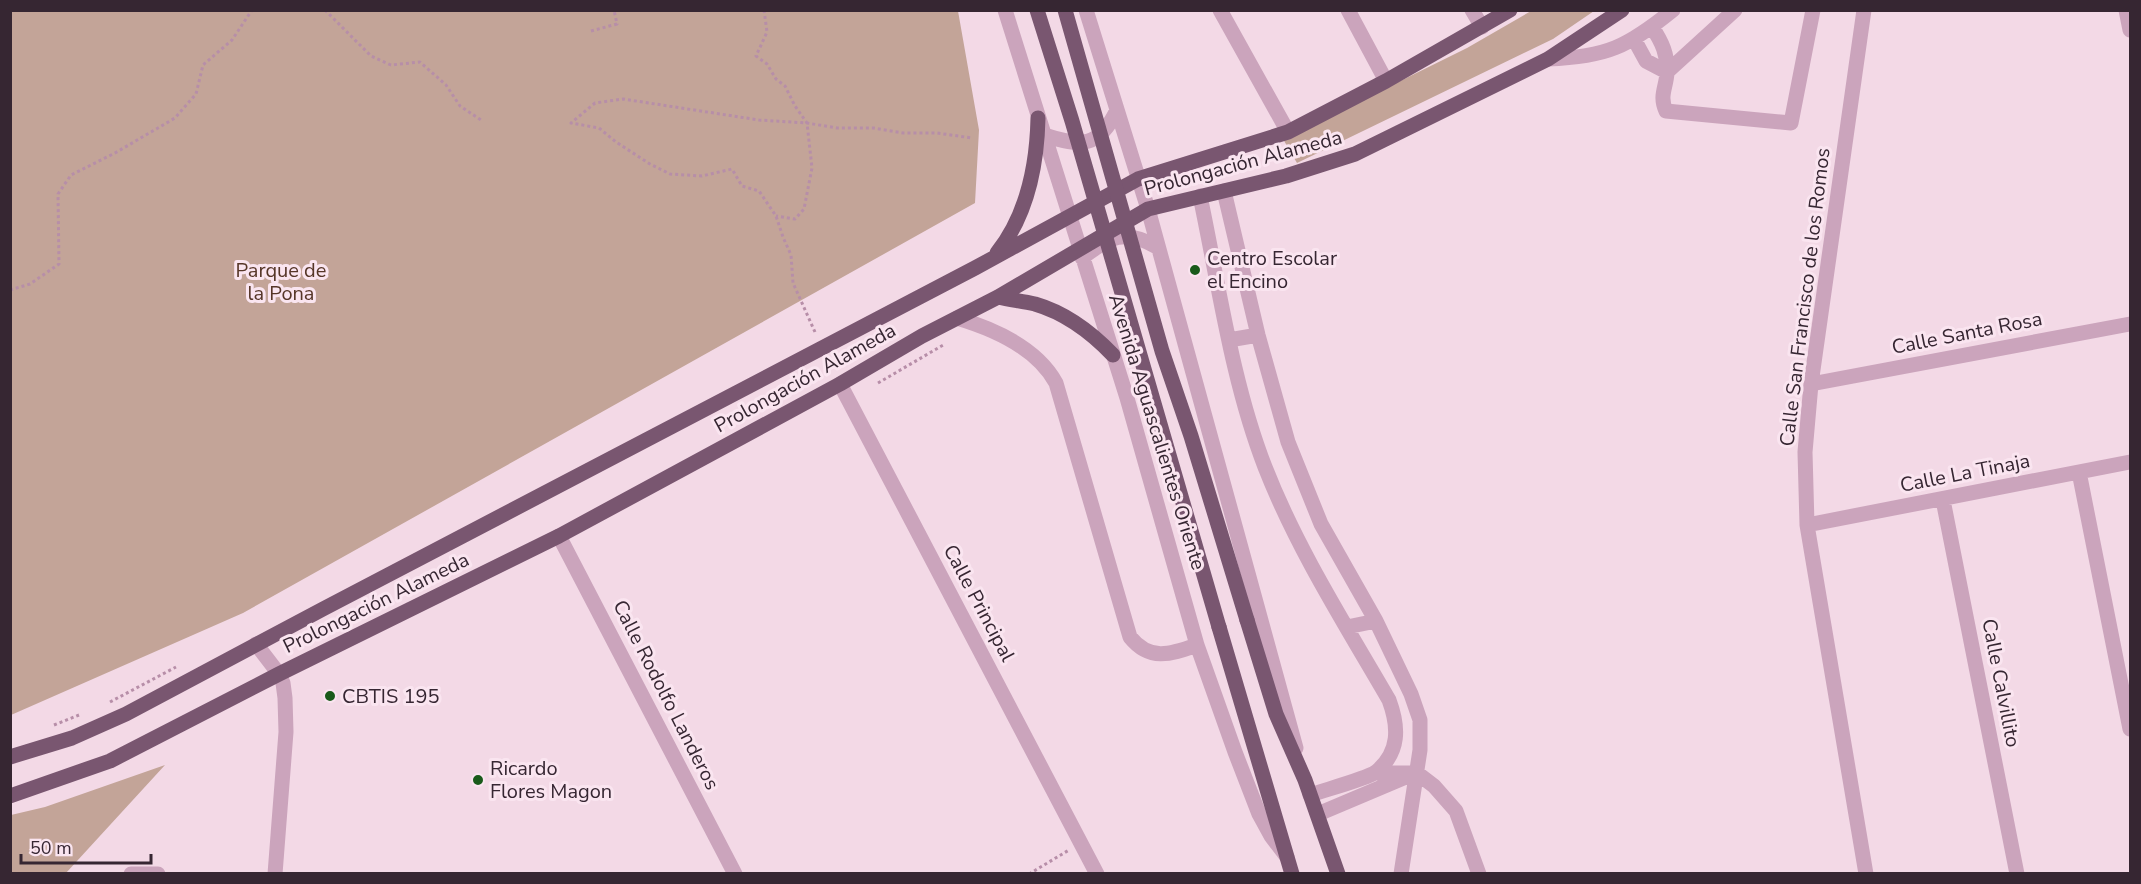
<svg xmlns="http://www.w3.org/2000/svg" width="2141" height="884" font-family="'Nunito Sans',sans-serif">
<rect width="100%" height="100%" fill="#f3d9e6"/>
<path fill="#c3a498" d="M 10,11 L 958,11 L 979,130 L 975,203 L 243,613 L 11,715 Z
M 1531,11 L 1594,11 L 1553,39 L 1297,163 L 1283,139 L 1467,48 Z
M 165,765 L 66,873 L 11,873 L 11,815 L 45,807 Z"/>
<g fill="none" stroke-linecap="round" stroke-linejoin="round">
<path stroke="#b78ea8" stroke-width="3" stroke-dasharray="3 3" stroke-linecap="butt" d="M 325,10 L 371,56 L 391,65 L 420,62 L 446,85 L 460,106 L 481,120
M 764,10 L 767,32 L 756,56 L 767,64 L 776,79 L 785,86 L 795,106 L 807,123 L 812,168 L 804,209 L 795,219 L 776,216
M 591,31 L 617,24 L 614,10
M 10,290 L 30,284 L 59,264 L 58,194 L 71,175 L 115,153 L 175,118 L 196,94 L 203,65 L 232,40 L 252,10
M 815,332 L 793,283 L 791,255 L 783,237 L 776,216 L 759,191 L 742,186 L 732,169 L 702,176 L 670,174 L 650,164 L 616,142 L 599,128 L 571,123 L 595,103 L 623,99 L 759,120 L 807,123 L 837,128 L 874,128 L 903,133 L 937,133 L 972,138
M 878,383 L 945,344
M 110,702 L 176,667
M 54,725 L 79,715
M 1029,874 L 1069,850"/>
<path stroke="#cba4bc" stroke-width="15" d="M 1005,10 L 1127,398 L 1197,645 L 1235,752 L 1259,814 L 1271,836 L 1287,857
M 1086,10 L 1148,209 L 1296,748
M 1220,10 L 1288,132
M 1348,10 L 1386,81
M 1472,10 L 1482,27
M 1864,10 L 1811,384 L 1805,452 L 1807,525 L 1866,874
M 2126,10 L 2130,30
M 1652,27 C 1662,42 1668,55 1667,73 C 1666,88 1659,96 1666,111 L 1791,123 L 1813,10
M 1634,39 L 1646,61 L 1667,72
M 1548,59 C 1607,57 1627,47 1673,10
M 1667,72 L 1735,10
M 1044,135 C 1081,147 1099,148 1117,110
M 1224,191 L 1258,335 L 1288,442 L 1321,524 L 1376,621 L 1411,694 L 1420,720 L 1420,750 L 1401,874
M 1200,196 C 1219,286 1232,382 1265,467 C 1297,549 1345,624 1389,700 C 1399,727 1400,752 1376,772 C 1366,779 1324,790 1310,795
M 1082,258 C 1109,237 1125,228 1157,247
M 957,318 C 994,329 1037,348 1056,383 L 1130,637 C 1150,662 1171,654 1197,645
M 1229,340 L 1258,335
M 840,384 L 1097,874
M 1811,384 L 2130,324
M 2079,472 L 2130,729
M 1943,500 L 2017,874
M 1807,525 L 2130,462
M 559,536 L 735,874
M 1347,627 L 1376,621
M 256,644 L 279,674 L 283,683 L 285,698 L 286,732 L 275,874
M 1375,773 L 1417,773 L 1434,786 L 1456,811 L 1479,874
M 1318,814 L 1408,776
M 131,874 L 158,874"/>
<path stroke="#795670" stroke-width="15" d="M 997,253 C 1027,215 1037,165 1038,118
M 998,297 C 1010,300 1022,301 1035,304 C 1066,313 1091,332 1113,355
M 1247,620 L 1276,714 L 1305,780 L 1338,874
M 1219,627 L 1292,874
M 10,757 L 72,738 L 126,714 L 323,609 L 975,268 L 1138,179 L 1288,132 L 1386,81 L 1510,10
M 10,796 L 110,761 L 279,674 L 559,536 L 840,384 L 922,336 L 998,297 L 1148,209 L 1286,176 L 1355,154 L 1548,59 L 1622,10"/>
<path stroke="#795670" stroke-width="15" d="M 1037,10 L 1072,121 L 1219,627
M 1065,10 L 1162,351 L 1191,436 L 1247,620"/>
</g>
<g fill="#195a1a" stroke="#fae5f0" stroke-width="2">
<circle cx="1195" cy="270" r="6"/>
<circle cx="330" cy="696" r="6"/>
<circle cx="478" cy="780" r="6"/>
</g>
<g text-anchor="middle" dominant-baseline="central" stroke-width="6" stroke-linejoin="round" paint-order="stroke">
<g font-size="20" fill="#362632" stroke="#fae5f0">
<text transform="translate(1243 163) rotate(-15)">Prolongación Alameda</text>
<text transform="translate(1805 297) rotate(-83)">Calle San Francisco de los Romos</text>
<text transform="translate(1967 333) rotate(-11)">Calle Santa Rosa</text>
<text transform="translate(805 378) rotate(-29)">Prolongación Alameda</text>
<text transform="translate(1157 432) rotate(73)">Avenida Aguascalientes Oriente</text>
<text transform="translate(1965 473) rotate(-11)">Calle La Tinaja</text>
<text transform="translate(376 603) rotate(-26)">Prolongación Alameda</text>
<text transform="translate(979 603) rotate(62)">Calle Principal</text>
<text transform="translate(2001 683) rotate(79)">Calle Calvillito</text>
<text transform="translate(666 695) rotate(63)">Calle Rodolfo Landeros</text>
</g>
<g font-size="20" fill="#362632" stroke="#fae5f0" text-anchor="start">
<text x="1207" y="258">Centro Escolar<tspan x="1207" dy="23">el Encino</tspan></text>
<text x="342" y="696">CBTIS 195</text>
<text x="490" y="768">Ricardo<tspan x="490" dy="23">Flores Magon</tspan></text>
</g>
<g font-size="20" fill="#563628" stroke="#fae5f0">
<text x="281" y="270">Parque de<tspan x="281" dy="23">la Pona</tspan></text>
</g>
</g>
<rect width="2141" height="884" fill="none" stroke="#362632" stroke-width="24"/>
<path d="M21 854v9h130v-9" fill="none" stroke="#362632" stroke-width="3"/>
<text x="30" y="854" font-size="18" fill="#362632" stroke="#fae5f0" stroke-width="4.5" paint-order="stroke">50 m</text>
</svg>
